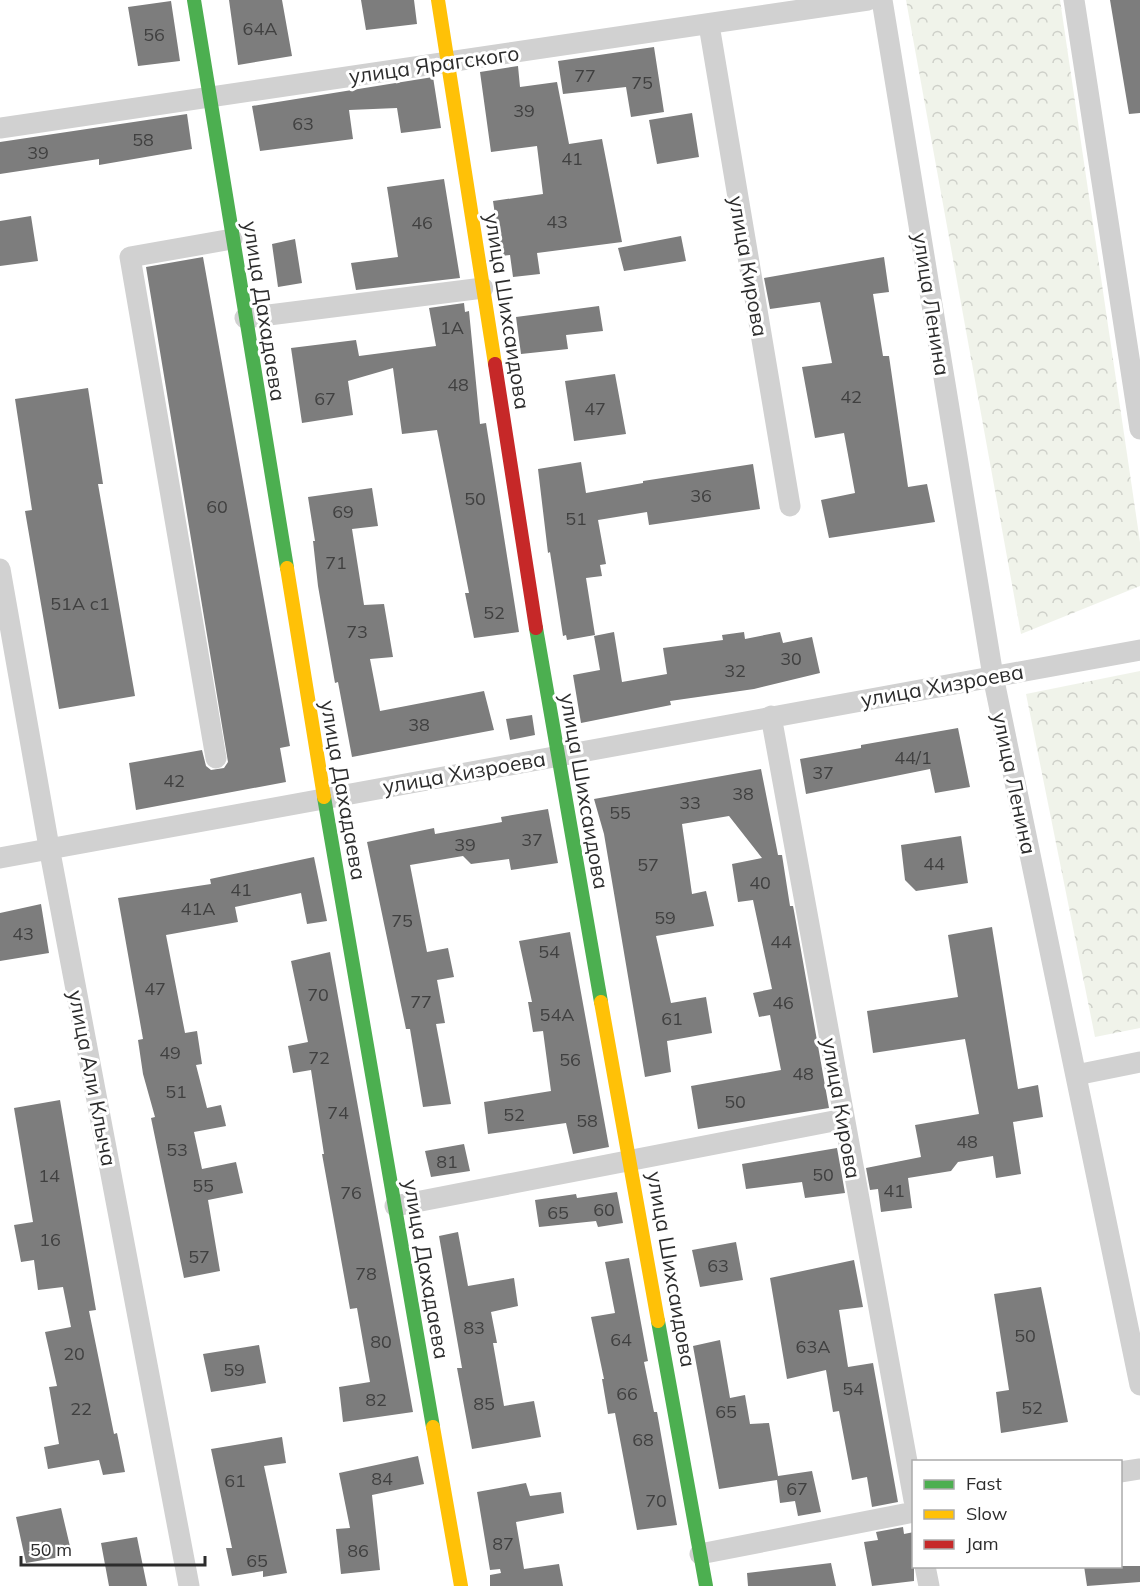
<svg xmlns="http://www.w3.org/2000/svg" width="1140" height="1586" font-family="Mulish,sans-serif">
<defs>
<pattern id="park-crowns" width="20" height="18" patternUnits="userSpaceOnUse" patternTransform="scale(1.5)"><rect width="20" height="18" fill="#f0f3ea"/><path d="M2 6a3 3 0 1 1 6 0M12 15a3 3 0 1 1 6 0" fill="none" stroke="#ced0c9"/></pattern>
</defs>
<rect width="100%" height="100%" fill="#fff"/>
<path fill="url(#park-crowns)" d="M 906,0 L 1060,0 L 1140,542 L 1140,586 L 1021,634 Z
M 1140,671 L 1140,1028 L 1095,1037 L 1026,694 Z"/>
<path fill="#7d7d7d" d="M 229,0 L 282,0 L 292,56 L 238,65 Z
M 361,0 L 414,0 L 417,24 L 366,30 Z
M 1110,0 L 1140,0 L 1140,113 L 1129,114 Z
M 171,1 L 180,61 L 138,66 L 128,7 Z
M 654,47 L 664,112 L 631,117 L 626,87 L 563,94 L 558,61 Z
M 518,66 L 520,87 L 557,82 L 569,144 L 602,139 L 622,242 L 537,253 L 540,274 L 513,277 L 510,255 L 501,256 L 493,201 L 543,194 L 537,146 L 491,152 L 480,72 Z
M 433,77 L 441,128 L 401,133 L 397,108 L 349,110 L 353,139 L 260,151 L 252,106 Z
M 692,113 L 699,157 L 657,164 L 649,120 Z
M 187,114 L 192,149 L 99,165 L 99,159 L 0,174 L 0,142 Z
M 444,179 L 460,278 L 356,290 L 351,263 L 398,257 L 387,187 Z
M 31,216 L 38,261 L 0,266 L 0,221 Z
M 681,236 L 686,261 L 624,271 L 618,248 Z
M 295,239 L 302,283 L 278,287 L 272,244 Z
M 203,257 L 290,746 L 280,748 L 286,782 L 136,810 L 129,763 L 202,750 L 206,766 L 211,770 L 224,768 L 228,762 L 146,267 Z
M 884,257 L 889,292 L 873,294 L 883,356 L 889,356 L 908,487 L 927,484 L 935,522 L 829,538 L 821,500 L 855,493 L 844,433 L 815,438 L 802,367 L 832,363 L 820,302 L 770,309 L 764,278 Z
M 464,303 L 465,312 L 469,311 L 480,424 L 486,423 L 519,632 L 474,638 L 465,593 L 469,593 L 437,430 L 402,434 L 393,368 L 348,381 L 353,415 L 302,423 L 291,348 L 356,340 L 359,356 L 436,346 L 429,308 Z
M 599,306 L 603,331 L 566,335 L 568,349 L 521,354 L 516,317 Z
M 615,374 L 626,434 L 574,441 L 565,381 Z
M 88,388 L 103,484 L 98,484 L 135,696 L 59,709 L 25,511 L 32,510 L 15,399 Z
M 581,462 L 586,493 L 643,483 L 643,481 L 753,464 L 760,509 L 649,525 L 647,512 L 598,520 L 606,564 L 600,565 L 602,576 L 586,578 L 595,635 L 567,640 L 566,635 L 563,636 L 550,552 L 548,553 L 538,469 Z
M 372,488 L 378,526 L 352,529 L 364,605 L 384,604 L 393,657 L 370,659 L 380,711 L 484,691 L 494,730 L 352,757 L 338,682 L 335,683 L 318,586 L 313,541 L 315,541 L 308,497 Z
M 614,632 L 622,682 L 667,674 L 663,648 L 723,640 L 722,635 L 744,632 L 745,639 L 780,632 L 783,643 L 812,637 L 820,673 L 754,689 L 670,701 L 671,705 L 581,723 L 573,675 L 600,670 L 594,636 Z
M 532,715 L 535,735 L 510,740 L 506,719 Z
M 958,728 L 970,787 L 935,793 L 930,769 L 806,794 L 800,759 L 861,748 L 861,745 Z
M 761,769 L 778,855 L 782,855 L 790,906 L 793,906 L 794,911 L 829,1108 L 698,1129 L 691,1086 L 781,1070 L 770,1015 L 759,1017 L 753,993 L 772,989 L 753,900 L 738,902 L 732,864 L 762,858 L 729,816 L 682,824 L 692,894 L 706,891 L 714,926 L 656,936 L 671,1003 L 706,997 L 712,1033 L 667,1041 L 671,1072 L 645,1077 L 604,834 L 594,799 Z
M 548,809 L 558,863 L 511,870 L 509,859 L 471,864 L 463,856 L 410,865 L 427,952 L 448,948 L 454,977 L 437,980 L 445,1023 L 436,1024 L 451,1104 L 423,1107 L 410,1029 L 406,1029 L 367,842 L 434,828 L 435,834 L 502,822 L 501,817 Z
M 961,836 L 968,883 L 916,891 L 905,880 L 901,845 Z
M 314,857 L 327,921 L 307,924 L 301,893 L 235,907 L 238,922 L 166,935 L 185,1033 L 197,1031 L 202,1064 L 196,1065 L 207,1108 L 221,1105 L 226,1126 L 194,1132 L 202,1169 L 236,1162 L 243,1193 L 208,1200 L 220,1271 L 184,1278 L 151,1118 L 155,1117 L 143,1074 L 138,1040 L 143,1039 L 118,898 L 211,884 L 210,879 Z
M 41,904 L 49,953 L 0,961 L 0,913 Z
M 992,927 L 1018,1089 L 1038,1085 L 1043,1117 L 1013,1122 L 1021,1174 L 996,1178 L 993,1156 L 958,1162 L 951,1171 L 908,1178 L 912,1208 L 881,1212 L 878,1189 L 870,1190 L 866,1168 L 921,1157 L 915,1125 L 979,1114 L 965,1039 L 873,1053 L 867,1011 L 958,997 L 948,935 Z
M 570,932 L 609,1147 L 573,1154 L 566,1123 L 488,1134 L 484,1102 L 551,1091 L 543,1031 L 533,1032 L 528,1002 L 532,1002 L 519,941 Z
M 330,952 L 413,1412 L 343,1422 L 339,1387 L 370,1382 L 357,1308 L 350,1309 L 322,1154 L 324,1154 L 311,1070 L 293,1073 L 288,1046 L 308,1042 L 291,961 Z
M 60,1100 L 96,1310 L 89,1311 L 114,1434 L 117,1433 L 125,1472 L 103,1475 L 99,1460 L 48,1469 L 44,1447 L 59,1444 L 49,1387 L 57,1386 L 45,1332 L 71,1327 L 63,1287 L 38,1290 L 34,1260 L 21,1262 L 14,1225 L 33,1222 L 14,1108 Z
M 464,1144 L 470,1171 L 431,1177 L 425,1151 Z
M 837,1148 L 845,1193 L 805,1198 L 802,1182 L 746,1189 L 742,1164 Z
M 617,1192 L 623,1223 L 598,1227 L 596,1221 L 539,1227 L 535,1200 L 576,1194 L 577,1198 Z
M 458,1232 L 468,1286 L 514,1278 L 518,1306 L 491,1312 L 497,1343 L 493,1343 L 504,1406 L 534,1401 L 541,1437 L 472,1449 L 457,1368 L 462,1368 L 439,1236 Z
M 736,1242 L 743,1280 L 700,1287 L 692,1250 Z
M 629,1258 L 648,1361 L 644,1362 L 654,1412 L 657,1412 L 677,1525 L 637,1530 L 615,1413 L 608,1414 L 602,1379 L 604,1379 L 591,1317 L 615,1313 L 605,1262 Z
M 854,1260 L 863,1307 L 839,1310 L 848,1367 L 873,1363 L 898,1502 L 872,1507 L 867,1477 L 852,1480 L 839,1411 L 833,1412 L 826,1370 L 787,1379 L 770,1278 Z
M 1041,1287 L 1068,1422 L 1001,1433 L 996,1392 L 1009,1390 L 994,1294 Z
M 720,1340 L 730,1398 L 745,1395 L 750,1424 L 769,1423 L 778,1476 L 812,1471 L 821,1512 L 798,1516 L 795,1501 L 780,1503 L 777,1480 L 719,1489 L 693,1346 Z
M 259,1345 L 266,1383 L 211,1392 L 203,1354 Z
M 282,1437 L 286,1463 L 264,1466 L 287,1573 L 263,1577 L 263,1571 L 232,1576 L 226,1548 L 232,1548 L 211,1449 Z
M 418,1456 L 424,1484 L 372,1495 L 380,1570 L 341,1574 L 336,1529 L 350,1528 L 339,1473 Z
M 526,1483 L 530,1496 L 561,1492 L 564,1513 L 516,1522 L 524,1569 L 559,1564 L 563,1586 L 490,1586 L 490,1575 L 501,1573 L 500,1569 L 490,1570 L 477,1492 Z
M 61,1508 L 72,1555 L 26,1563 L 16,1517 Z
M 903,1527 L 904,1534 L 914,1532 L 914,1581 L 872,1586 L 864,1542 L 878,1540 L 876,1532 Z
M 137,1537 L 147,1586 L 109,1586 L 101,1543 Z
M 831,1563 L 836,1586 L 748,1586 L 747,1573 Z
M 1084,1566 L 1140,1566 L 1140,1582 L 1087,1586 Z"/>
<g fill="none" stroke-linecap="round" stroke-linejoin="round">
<path stroke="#d1d1d1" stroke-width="21" d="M 882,0 L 993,676 L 1140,1385
M 1074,0 L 1140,429
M 709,25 L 790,506
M 0,128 L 868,0
M 245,318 L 483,288
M 0,569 L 49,847 L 189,1586
M 771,716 L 914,1500
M 216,758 L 130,257 L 232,239
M 0,858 L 1140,650
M 1076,1075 L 1140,1062
M 395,1206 L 844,1119
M 1120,1472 L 1140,1469
M 700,1554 L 914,1512
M 925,1566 L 929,1586"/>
<path stroke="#4caf50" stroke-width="14" d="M 194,0 L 287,568
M 536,628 L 601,1002
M 324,797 L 433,1427
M 658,1321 L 706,1586"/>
<path stroke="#ffc107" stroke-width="14" d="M 438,0 L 495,364
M 287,568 L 324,797
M 601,1002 L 658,1321
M 433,1427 L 461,1586"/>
<path stroke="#c62828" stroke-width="14" d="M 495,364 L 536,628"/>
</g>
<g text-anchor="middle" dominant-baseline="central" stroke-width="6" stroke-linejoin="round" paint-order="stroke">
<g font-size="18" fill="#404040">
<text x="260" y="28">64А</text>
<text x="154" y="34">56</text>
<text x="585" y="75">77</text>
<text x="642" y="82">75</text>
<text x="524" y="110">39</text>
<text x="303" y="123">63</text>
<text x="143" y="139">58</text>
<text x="38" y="152">39</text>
<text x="572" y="158">41</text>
<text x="557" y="221">43</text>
<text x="422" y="222">46</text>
<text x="452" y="327">1А</text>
<text x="458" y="384">48</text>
<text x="851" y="396">42</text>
<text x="325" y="398">67</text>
<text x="595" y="408">47</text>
<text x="701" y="495">36</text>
<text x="475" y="498">50</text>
<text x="217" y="506">60</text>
<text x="343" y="511">69</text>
<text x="576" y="518">51</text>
<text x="336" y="562">71</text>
<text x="80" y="603">51А с1</text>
<text x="494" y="612">52</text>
<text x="357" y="631">73</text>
<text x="791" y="658">30</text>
<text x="735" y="670">32</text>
<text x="419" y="724">38</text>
<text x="913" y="757">44/1</text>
<text x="823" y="772">37</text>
<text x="174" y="780">42</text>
<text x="743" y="793">38</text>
<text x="690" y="802">33</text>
<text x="620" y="812">55</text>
<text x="532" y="839">37</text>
<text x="465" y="844">39</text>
<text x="934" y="863">44</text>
<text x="648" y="864">57</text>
<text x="760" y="882">40</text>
<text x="241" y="889">41</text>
<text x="198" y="908">41А</text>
<text x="665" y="917">59</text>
<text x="402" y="920">75</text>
<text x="23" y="933">43</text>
<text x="781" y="941">44</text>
<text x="549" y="951">54</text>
<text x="155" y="988">47</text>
<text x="318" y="994">70</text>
<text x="421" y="1001">77</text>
<text x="783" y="1002">46</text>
<text x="557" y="1014">54А</text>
<text x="672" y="1018">61</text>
<text x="170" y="1052">49</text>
<text x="319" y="1057">72</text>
<text x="570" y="1059">56</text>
<text x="803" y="1073">48</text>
<text x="176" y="1091">51</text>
<text x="735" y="1101">50</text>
<text x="338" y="1112">74</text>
<text x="514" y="1114">52</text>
<text x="587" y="1120">58</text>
<text x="967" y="1141">48</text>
<text x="177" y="1149">53</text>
<text x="447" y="1161">81</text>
<text x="823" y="1174">50</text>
<text x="49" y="1175">14</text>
<text x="203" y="1185">55</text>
<text x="894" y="1190">41</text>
<text x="351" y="1192">76</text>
<text x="604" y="1209">60</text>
<text x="558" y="1212">65</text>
<text x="50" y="1239">16</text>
<text x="199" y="1256">57</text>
<text x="718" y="1265">63</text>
<text x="366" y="1273">78</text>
<text x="474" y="1327">83</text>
<text x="1025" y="1335">50</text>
<text x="621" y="1339">64</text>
<text x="381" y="1341">80</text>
<text x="813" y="1346">63А</text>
<text x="74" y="1353">20</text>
<text x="234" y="1369">59</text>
<text x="853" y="1388">54</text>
<text x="627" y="1393">66</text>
<text x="376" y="1399">82</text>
<text x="484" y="1403">85</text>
<text x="1032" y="1407">52</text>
<text x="81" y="1408">22</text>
<text x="726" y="1411">65</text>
<text x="643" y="1439">68</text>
<text x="382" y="1478">84</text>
<text x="235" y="1480">61</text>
<text x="797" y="1488">67</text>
<text x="656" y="1500">70</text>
<text x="503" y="1543">87</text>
<text x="358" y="1550">86</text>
<text x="257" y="1560">65</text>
</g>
<g font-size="21" fill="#2c2c2c" stroke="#fff">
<text transform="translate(434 64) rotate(-8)">улица Ярагского</text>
<text transform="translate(749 266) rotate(80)">улица Кирова</text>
<text transform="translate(932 304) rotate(81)">улица Ленина</text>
<text transform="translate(265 311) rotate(81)">улица Дахадаева</text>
<text transform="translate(508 311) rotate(81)">улица Шихсаидова</text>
<text transform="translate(942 685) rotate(-10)">улица Хизроева</text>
<text transform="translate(464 772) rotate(-10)">улица Хизроева</text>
<text transform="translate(1015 783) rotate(78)">улица Ленина</text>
<text transform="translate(344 790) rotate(80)">улица Дахадаева</text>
<text transform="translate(585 791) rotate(80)">улица Шихсаидова</text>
<text transform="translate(93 1078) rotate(79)">улица Али Клыча</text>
<text transform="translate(842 1108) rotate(80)">улица Кирова</text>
<text transform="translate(427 1269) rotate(80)">улица Дахадаева</text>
<text transform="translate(672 1269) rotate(80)">улица Шихсаидова</text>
</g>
</g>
<rect x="912" y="1460" width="210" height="108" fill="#ffffff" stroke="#ababab" stroke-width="1.5"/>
<rect x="924" y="1480" width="30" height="9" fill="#4caf50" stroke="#ababab" stroke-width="1.5"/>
<text x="966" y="1490" font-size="18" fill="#2c2c2c">Fast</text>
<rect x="924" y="1510" width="30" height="9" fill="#ffc107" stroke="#ababab" stroke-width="1.5"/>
<text x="966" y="1520" font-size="18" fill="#2c2c2c">Slow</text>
<rect x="924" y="1540" width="30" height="9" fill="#c62828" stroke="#ababab" stroke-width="1.5"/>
<text x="966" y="1550" font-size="18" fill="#2c2c2c">Jam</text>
<path d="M21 1556v9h184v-9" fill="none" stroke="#2c2c2c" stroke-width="3"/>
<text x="30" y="1556" font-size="18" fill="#2c2c2c" stroke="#ffffff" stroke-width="4.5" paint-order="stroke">50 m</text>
</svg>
